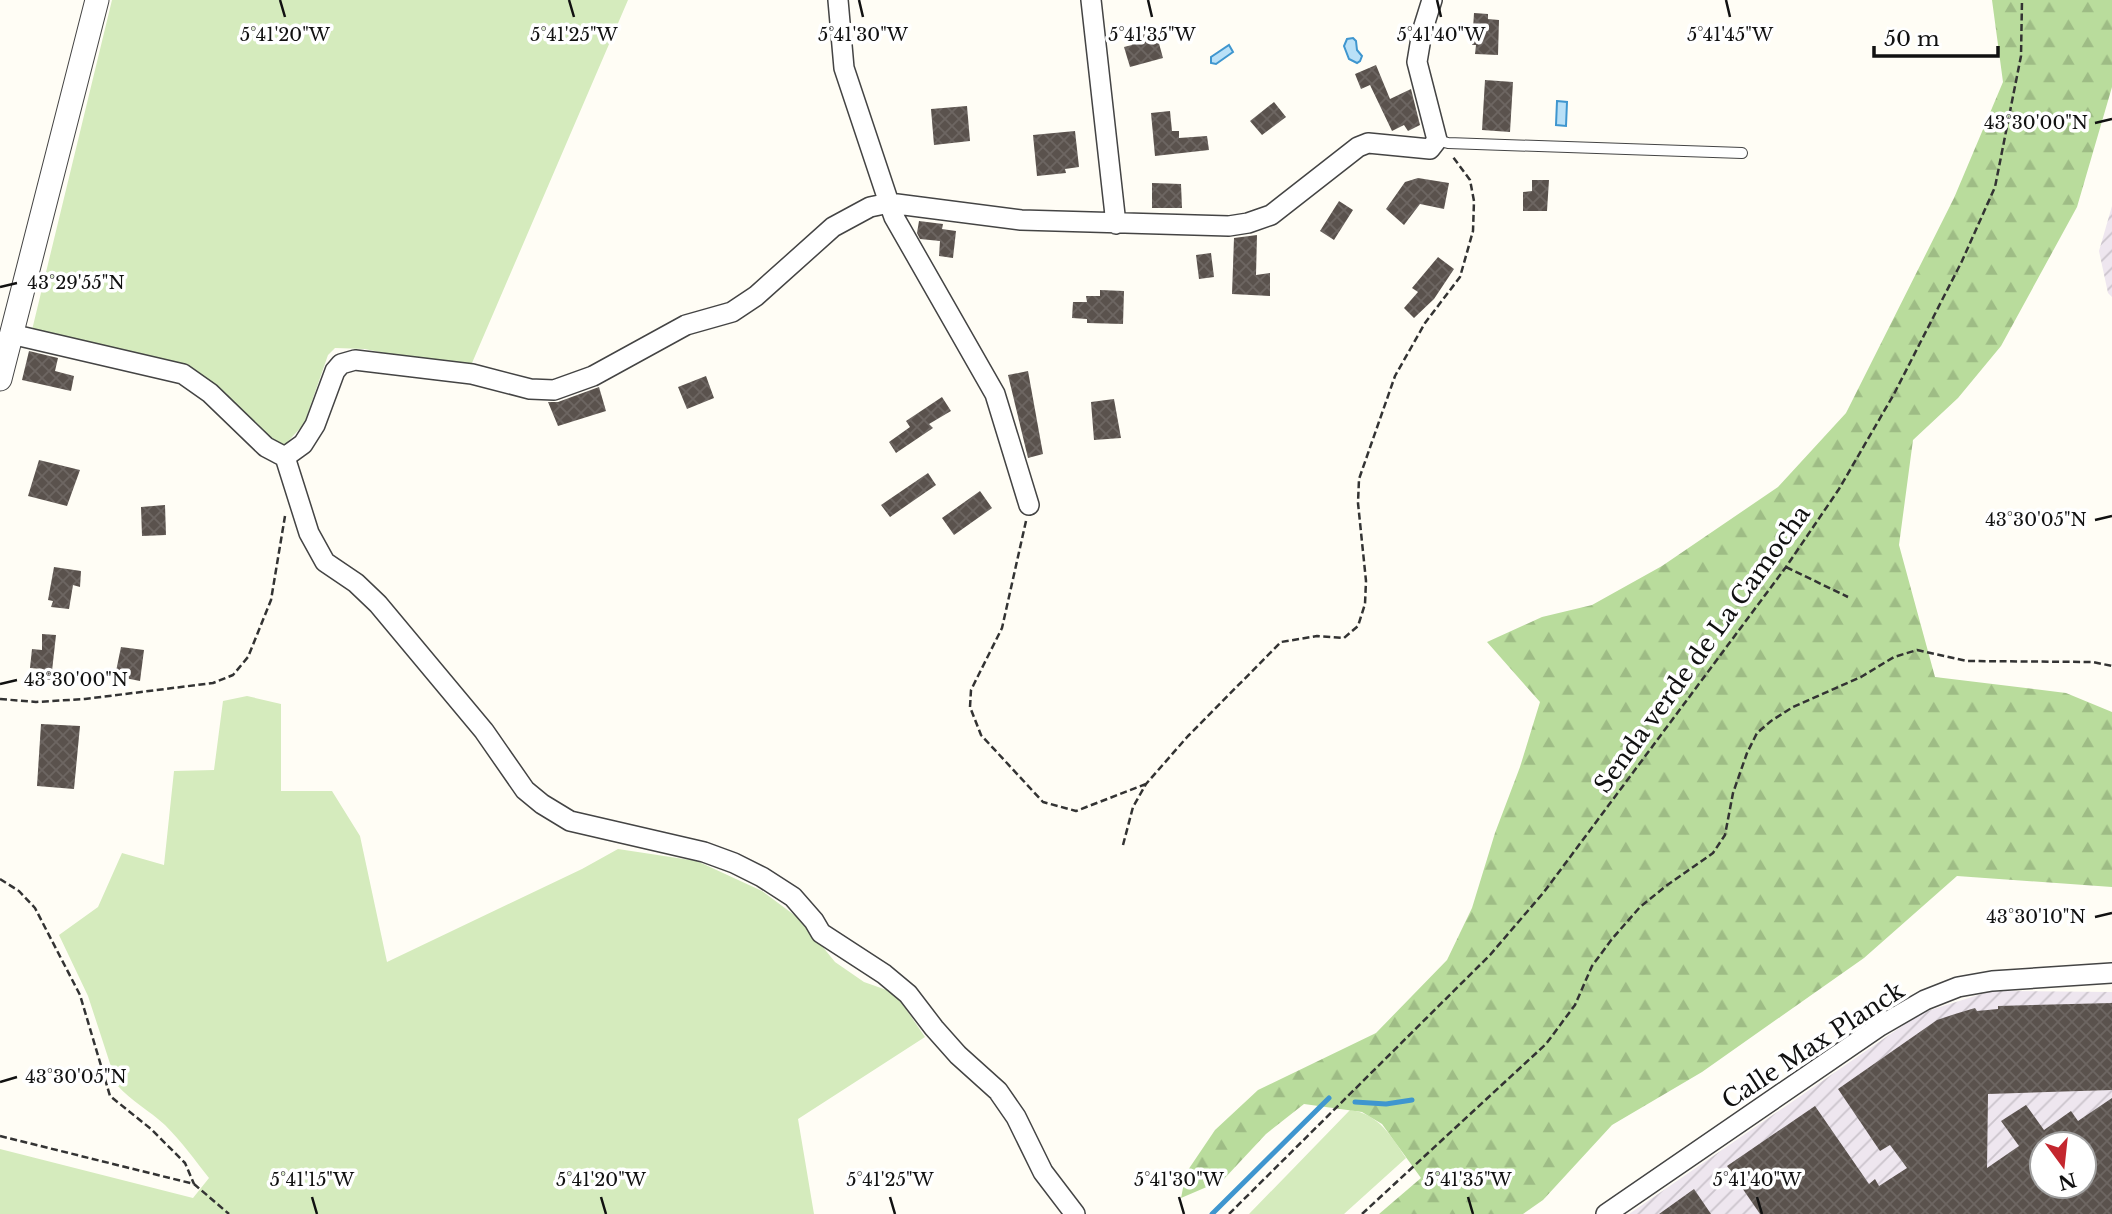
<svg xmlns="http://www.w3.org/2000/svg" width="2112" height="1214" font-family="'Libre Baskerville',serif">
<defs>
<pattern id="industrial-furrows" width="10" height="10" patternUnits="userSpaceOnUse" patternTransform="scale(1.75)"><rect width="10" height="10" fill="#eee6ef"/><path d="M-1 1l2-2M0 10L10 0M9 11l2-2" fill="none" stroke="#cbc4cc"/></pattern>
<pattern id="forest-firs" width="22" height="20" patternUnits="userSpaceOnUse" patternTransform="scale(1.75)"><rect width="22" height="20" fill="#b9dc9c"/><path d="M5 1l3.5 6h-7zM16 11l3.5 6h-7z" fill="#9ebc85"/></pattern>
<pattern id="building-cross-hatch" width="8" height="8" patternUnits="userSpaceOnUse" patternTransform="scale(1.75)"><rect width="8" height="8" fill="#5a524d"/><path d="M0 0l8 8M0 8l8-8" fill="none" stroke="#6d6662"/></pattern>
</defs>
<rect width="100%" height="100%" fill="#fffdf5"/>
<path fill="url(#industrial-furrows)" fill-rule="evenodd" d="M 2112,206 L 2112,297 L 2108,293 L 2099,251 Z
M 1991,991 L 2112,992 L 2112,1214 L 1629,1214 L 1921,1013 ZM 2042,1144 L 2084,1144 L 2084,1186 L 2042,1186 Z"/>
<path fill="#d5ebbd" d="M 112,0 L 628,0 L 472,363 L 434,363 L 365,349 L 335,348 L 328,355 L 304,424 L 283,447 L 266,437 L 227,395 L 195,370 L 32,330 Z
M 247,696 L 281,704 L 281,791 L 332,791 L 360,836 L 387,962 L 582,869 L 618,849 L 697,861 L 762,891 L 801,920 L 835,962 L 864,982 L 895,993 L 925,1037 L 798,1119 L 814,1214 L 0,1214 L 0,1149 L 193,1198 L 209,1178 C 195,1160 181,1141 165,1125 C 150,1111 131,1101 117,1085 L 88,996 L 59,935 L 98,907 L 122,853 L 164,865 L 174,771 L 214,770 L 223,701 Z
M 1350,1110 C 1379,1114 1391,1136 1406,1158 L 1344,1214 L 1249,1214 Z"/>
<path fill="url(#forest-firs)" d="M 1992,0 L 2112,0 L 2112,87 L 2077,207 L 2001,346 L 1958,398 L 1913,440 L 1899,545 L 1935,677 L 2066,693 L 2112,712 L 2112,887 L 1957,876 L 1864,958 L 1702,1072 L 1612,1125 L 1543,1200 L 1523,1214 L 1379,1214 L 1421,1178 L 1382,1124 L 1362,1112 L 1304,1104 L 1266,1134 L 1223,1180 L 1181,1198 L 1186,1173 L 1215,1130 L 1258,1090 L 1376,1033 L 1447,960 L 1472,908 L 1495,833 L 1520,767 L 1540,702 L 1487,642 L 1542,617 L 1592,605 L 1662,566 L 1778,487 L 1846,413 L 1954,198 L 2003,82 Z"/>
<path fill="#b9e0f7" stroke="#3f96cf" stroke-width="2" d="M 1353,38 L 1356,41 L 1357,50 L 1362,56 L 1360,61 L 1357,63 L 1349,59 L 1344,46 L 1347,39 Z
M 1229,45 L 1233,52 L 1216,64 L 1211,63 L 1211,57 Z
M 1557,101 L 1567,102 L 1566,126 L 1556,125 Z"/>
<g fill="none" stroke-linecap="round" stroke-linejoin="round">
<path stroke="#3f96cf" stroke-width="5" d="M 1355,1102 L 1386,1104 L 1412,1100
M 1212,1214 L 1329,1098"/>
</g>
<path fill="url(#building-cross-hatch)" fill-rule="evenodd" d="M 1474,13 L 1488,14 L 1488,19 L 1499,20 L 1498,55 L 1475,54 L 1476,45 L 1472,45 Z
M 1155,29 L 1163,58 L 1130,67 L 1124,47 L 1132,45 L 1129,36 Z
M 1376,65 L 1390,99 L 1411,89 L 1420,125 L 1408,131 L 1404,125 L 1392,131 L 1370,85 L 1361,89 L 1355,74 Z
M 1485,80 L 1513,82 L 1510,132 L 1482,130 Z
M 1274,102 L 1286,117 L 1262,135 L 1250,121 Z
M 967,106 L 970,141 L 934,145 L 931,109 Z
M 1170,111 L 1172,131 L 1179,131 L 1179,138 L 1207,136 L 1209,150 L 1155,156 L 1151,113 Z
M 1075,131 L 1079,167 L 1065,169 L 1066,173 L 1037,176 L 1033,135 Z
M 1418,178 L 1449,183 L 1444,209 L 1420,204 L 1404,225 L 1386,209 L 1405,182 Z
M 1532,180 L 1549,180 L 1547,211 L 1523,211 L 1523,192 L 1532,191 Z
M 1152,183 L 1181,184 L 1182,208 L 1152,208 Z
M 1339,201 L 1353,210 L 1334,240 L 1320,231 Z
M 919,221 L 943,224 L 942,229 L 956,231 L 953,258 L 939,256 L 940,241 L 920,239 L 917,233 Z
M 1257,235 L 1256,275 L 1270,273 L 1270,296 L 1232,294 L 1234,238 Z
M 1211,253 L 1214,277 L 1199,279 L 1196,255 Z
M 1438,257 L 1454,269 L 1434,299 L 1414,318 L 1404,308 L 1418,292 L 1412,288 Z
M 1100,290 L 1124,291 L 1123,324 L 1087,323 L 1087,319 L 1072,318 L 1073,302 L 1087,302 L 1086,296 L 1100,296 Z
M 29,351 L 58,358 L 55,371 L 74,376 L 71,391 L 22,380 Z
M 1028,371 L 1043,454 L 1028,458 L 1008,375 Z
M 706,376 L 714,398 L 687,409 L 678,387 Z
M 599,387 L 606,411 L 558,426 L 548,402 L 558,402 Z
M 942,397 L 951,411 L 929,424 L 933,428 L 896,453 L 889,442 L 910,427 L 906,421 Z
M 1114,399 L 1121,438 L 1094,440 L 1091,402 Z
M 39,460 L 80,470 L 67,506 L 28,496 Z
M 928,473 L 936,485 L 890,517 L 881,505 Z
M 980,491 L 992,508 L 954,535 L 942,518 Z
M 165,505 L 166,535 L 142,536 L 141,507 Z
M 54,567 L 81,571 L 80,587 L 73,585 L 69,609 L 51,607 L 53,601 L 48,600 Z
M 42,634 L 56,635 L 51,680 L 41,680 L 42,669 L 30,668 L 32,649 L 42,650 Z
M 121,647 L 144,650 L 140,681 L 115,676 Z
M 41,724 L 80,726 L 74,789 L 37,786 Z
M 2112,1003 L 2112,1090 L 1988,1094 L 1987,1168 L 2019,1146 L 2001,1121 L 2026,1105 L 2044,1130 L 2071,1111 L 2078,1121 L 2112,1098 L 2112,1214 L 1760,1214 L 1727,1166 L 1815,1106 L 1869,1184 L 1875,1179 L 1879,1186 L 1907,1168 L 1890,1145 L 1880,1151 L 1838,1089 L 1937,1020 L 1955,1014 L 1975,1008 L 1977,1011 L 1998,1009 L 1998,1006 ZM 2042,1144 L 2084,1144 L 2084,1186 L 2042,1186 Z
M 1694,1189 L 1711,1214 L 1659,1214 Z"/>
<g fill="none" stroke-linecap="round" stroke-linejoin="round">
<defs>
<path id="service" d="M 1437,140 L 1448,143 L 1742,153"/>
<path id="minor" d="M 838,0 L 844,68 L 889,203 L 894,217 L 995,394 L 1029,505
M 1091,0 L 1116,224
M 11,334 L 183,374 L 210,393 L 266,447 L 285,457
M 285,457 L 303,444 L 315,425 L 335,371 L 341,364 L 355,360 L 472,374 L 530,389 L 554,390 L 593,376 L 686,325 L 732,312 L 756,296 L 833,227 L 870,207 L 889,203 L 1021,220 L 1229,226 L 1248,223 L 1271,215 L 1358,147 L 1368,143 L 1430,149 L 1437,140 L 1417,62 L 1422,32 L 1432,0
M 285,457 L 309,533 L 325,562 L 356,583 L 378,604 L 484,731 L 525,790 L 542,804 L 570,821 L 704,852 L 734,863 L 762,877 L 793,897 L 814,921 L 821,933 L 884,974 L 908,994 L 934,1028 L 958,1055 L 998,1091 L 1016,1117 L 1043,1172 L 1075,1214
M 1606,1214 L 1880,1026 L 1925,1000 L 1958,987 L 1992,981 L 2112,973"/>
<path id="tertiary" d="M 0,379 L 97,0"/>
</defs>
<use href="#service" stroke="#444" stroke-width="12"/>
<use href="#minor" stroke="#444" stroke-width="22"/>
<use href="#tertiary" stroke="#444" stroke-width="25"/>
<path stroke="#333" stroke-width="2.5" stroke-dasharray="7 3.5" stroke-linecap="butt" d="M 1026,521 L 1002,628 L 971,690 L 970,707 L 981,735 L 1043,802 L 1076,811 L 1146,784
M 1786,567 L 1848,597
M 0,699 L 36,702 L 85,699 L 213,683 L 233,675 L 248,657 L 271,600 L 285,516
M 1123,845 L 1133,807 L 1146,784 L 1188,736 L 1281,642 L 1317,636 L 1344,638 L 1358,626 L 1365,604 L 1366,581 L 1358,503 L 1359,479 L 1395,376 L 1425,323 L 1460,277 L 1473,231 L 1474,201 L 1470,180 L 1453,157
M 0,879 L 19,891 L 35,908 L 80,995 L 110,1096 L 151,1129 L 185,1163 L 194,1184
M 0,1136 L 194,1184 L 229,1214
M 1229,1214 L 1490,955 L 1544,892 L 1786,567 L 1839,489 L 1894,394 L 1962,261 L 1995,187 L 2021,56 L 2022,0
M 1362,1214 L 1546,1044 L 1575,1005 L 1592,966 L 1612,939 L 1640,907 L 1666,886 L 1713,853 L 1725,835 L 1733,793 L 1747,753 L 1757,733 L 1771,721 L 1793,707 L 1861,677 L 1894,657 L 1917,650 L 1967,661 L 2093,662 L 2112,666"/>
<use href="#service" stroke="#fff" stroke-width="10"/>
<use href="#minor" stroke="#fff" stroke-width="19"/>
<use href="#tertiary" stroke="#fff" stroke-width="23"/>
</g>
<path fill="none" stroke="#111" stroke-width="2.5" d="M 280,0 L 285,17M 569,0 L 574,17M 859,0 L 863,17M 1148,0 L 1152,17M 1437,0 L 1441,17M 1726,0 L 1730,17M 2095,123 L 2112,119M 0,287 L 17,283M 2095,520 L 2112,516M 0,684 L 17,680M 2095,917 L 2112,913M 0,1082 L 17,1077M 312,1197 L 317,1214M 601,1197 L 606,1214M 890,1197 L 895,1214M 1179,1197 L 1184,1214M 1468,1197 L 1473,1214M 1757,1197 L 1762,1214"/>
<g text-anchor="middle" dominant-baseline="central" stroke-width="7" stroke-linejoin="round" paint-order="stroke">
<g font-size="24" fill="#111" stroke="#fff">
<text transform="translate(1702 649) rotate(-54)">Senda verde de La Camocha</text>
<text transform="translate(1813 1045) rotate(-33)">Calle Max Planck</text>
</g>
</g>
<g font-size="18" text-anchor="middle" fill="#111" stroke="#fff" stroke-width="7" stroke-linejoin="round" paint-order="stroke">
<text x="285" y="41">5°41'20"W</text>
<text x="574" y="41">5°41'25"W</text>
<text x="863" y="41">5°41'30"W</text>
<text x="1152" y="41">5°41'35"W</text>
<text x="1441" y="41">5°41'40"W</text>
<text x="1730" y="41">5°41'45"W</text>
<text x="2036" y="129">43°30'00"N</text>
<text x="76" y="289">43°29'55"N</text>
<text x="2036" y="526">43°30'05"N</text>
<text x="76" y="686">43°30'00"N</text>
<text x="2036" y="923">43°30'10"N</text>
<text x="76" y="1083">43°30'05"N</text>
<text x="312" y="1186">5°41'15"W</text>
<text x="601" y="1186">5°41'20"W</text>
<text x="890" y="1186">5°41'25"W</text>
<text x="1179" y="1186">5°41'30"W</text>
<text x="1468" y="1186">5°41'35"W</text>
<text x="1757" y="1186">5°41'40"W</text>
</g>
<g transform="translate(2063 1165) rotate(165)"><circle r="33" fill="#ffffff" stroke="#a0a0a0" stroke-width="2"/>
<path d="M0-5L12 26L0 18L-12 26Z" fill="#c4262e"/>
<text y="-10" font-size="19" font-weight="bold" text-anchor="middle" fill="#111111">N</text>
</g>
<path d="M1874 46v10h124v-10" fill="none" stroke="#111111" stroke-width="3.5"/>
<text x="1884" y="46" font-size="21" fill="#111111" stroke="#ffffff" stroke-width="5" paint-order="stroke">50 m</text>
</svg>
